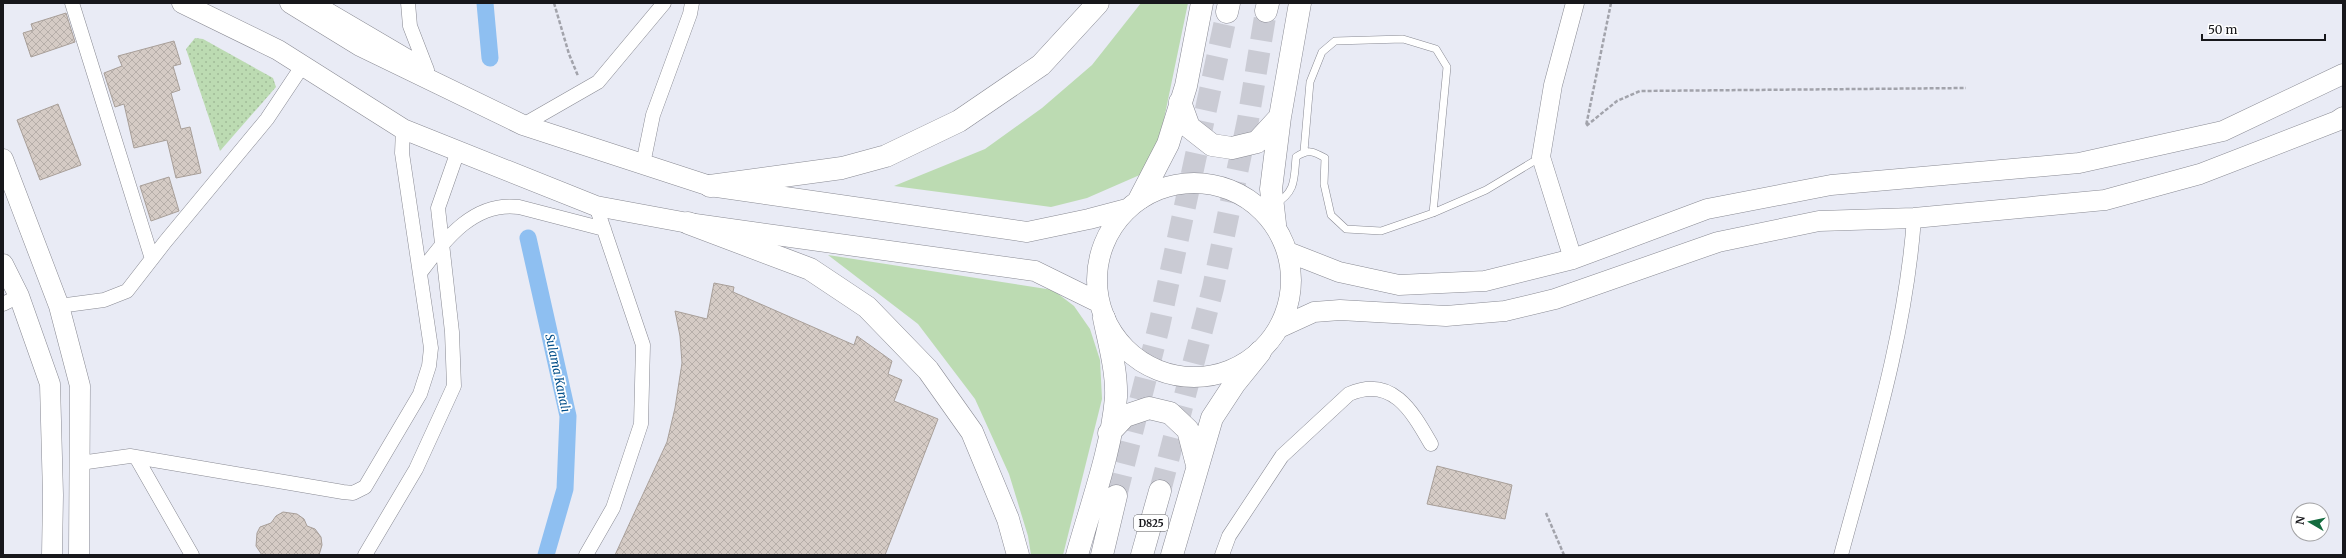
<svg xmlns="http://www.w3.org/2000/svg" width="2346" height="558" font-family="Merriweather,serif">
<defs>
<pattern id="park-dots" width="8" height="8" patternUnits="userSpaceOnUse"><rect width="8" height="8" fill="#bcdbb2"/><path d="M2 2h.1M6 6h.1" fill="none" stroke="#a1bb98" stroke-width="1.8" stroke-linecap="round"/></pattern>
<pattern id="building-cross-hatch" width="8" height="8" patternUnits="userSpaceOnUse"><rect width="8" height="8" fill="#d5cbc5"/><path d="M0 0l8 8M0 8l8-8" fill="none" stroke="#b6aea9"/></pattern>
</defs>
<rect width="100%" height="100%" fill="#e9ebf5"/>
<path fill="#bcdbb2" d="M 1141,3 L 1188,3 L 1157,153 L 1142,174 L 1087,198 L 1051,207 L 894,186 L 985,149 L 1042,108 L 1092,65 Z
M 828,255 L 1053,290 L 1074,306 L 1090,329 L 1100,360 L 1102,399 L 1063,555 L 1031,555 L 1028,536 L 1009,474 L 975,399 L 918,324 Z"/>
<path fill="url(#park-dots)" d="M 195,38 L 203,39 L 273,78 L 276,87 L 220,151 L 186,49 Z"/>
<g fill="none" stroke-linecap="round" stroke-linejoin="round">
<path stroke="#8ebff1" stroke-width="17" d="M 485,3 L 490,58
M 528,238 L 568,416 L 565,489 L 546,555"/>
</g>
<path fill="url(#building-cross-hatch)" stroke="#a89f99" d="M 66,13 L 75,42 L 31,57 L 23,33 L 33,30 L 31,24 Z
M 174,41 L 181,64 L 173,66 L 180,90 L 171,93 L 181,129 L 190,127 L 201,173 L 176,178 L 167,140 L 134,148 L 124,104 L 115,107 L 104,73 L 122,66 L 118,56 Z
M 58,104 L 81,165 L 40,180 L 17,120 Z
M 169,177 L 179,211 L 151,221 L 140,186 Z
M 714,283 L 734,287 L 733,292 L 854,345 L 857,336 L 892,361 L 888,374 L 902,380 L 894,401 L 938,419 L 885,555 L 615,555 L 667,442 L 675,408 L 682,363 L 680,336 L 675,311 L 707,319 Z
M 1437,466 L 1512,485 L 1505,519 L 1427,504 Z
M 283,512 L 297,514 L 304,519 L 307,526 L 315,529 L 321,537 L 322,545 L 319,555 L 262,555 L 256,546 L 257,533 L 260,527 L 271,523 L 276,516 Z"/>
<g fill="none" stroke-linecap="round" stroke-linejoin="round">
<path stroke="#cacbd4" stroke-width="22" stroke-dasharray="22 11" stroke-linecap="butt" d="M 1160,491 L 1213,288 L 1248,120 L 1266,11
M 1116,496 L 1159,326 L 1227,12"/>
<defs>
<path id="service" d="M 1304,151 L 1310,82 L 1322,52 L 1335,41 L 1403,39 L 1436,49 L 1447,67 L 1433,213
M 1275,204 C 1296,192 1294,179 1296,157 C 1308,149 1313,151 1325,158 L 1324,184 L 1331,215 L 1346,229 L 1381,231 L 1433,213 L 1486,190 L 1541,157"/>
<path id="minor" d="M 72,3 L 152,259
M 317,3 L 426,67
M 408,3 L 410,26 L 427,70
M 523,125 L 598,82 L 664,3
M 643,164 L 653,115 L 690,14 L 692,3
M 420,273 C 445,240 473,201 519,207 L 604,229
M 3,304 L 19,296
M 59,306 L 104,300 L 127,291 L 165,242 L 267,119 L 303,65
M 136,457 L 192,555
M 80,463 L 130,456 L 343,492 L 353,493 L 365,487 L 420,394 L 429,366 L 431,348 L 402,153 L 403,129
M 365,555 L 416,469 L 454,386 L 452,332 L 438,208 L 458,151
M 586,555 L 613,508 L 641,424 L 643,345 L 596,206
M 1222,555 L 1229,536 L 1282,456 L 1349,394 C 1392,375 1412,411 1431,444
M 1841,555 C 1871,444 1906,333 1914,218"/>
<path id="tertiary" d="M 1573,259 L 1541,157 L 1553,85 L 1575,3"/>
<path id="secondary" d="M 182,3 L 278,50 L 403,129 L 596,206 L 688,223 L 1035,271 L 1098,302
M 290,3 L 360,46 L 523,125 L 710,186 L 1027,232 L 1089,219 L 1127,209
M 3,159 L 59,306 L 80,386 L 79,555
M1097 280a97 97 0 1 1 194 0a97 97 0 1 1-194 0Z
M 1288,252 L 1339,272 L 1399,285 L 1485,281 L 1573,259 L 1707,209 L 1831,185 L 2079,163 L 2223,131 L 2343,74
M 3,264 L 19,296 L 50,384 L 53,495 L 52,555
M 1279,328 L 1314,312 L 1340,310 L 1446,316 L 1505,311 L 1555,299 L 1718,242 L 1819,221 L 1914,218 L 2105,200 L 2200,174 L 2337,121 L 2343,117"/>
<path id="trunk" d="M 1266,11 L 1268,3
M 1227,12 L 1229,3
M 1180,102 L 1189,127 L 1212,145 L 1232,148 L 1257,142 L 1280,117
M 710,186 L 842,168 L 886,156 L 959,121 L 1041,65 L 1098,3
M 1140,198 L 1168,144 L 1186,86 L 1202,3
M 688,223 L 810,269 L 867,307 L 928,370 L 972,432 L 1008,519 L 1018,555
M 1275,224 L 1271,189 L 1280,117 L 1300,3
M 1109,433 L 1125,416 L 1149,408 L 1170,413 L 1188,430 L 1197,465
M 1077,555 C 1091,505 1112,448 1116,397 C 1117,371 1109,343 1104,318
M 1102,555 L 1116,496
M 1142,555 L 1160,491
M 1172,555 L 1212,418 L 1235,383 L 1260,352"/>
</defs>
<use href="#service" stroke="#898a93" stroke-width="8"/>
<use href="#minor" stroke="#898a93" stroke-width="15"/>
<use href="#tertiary" stroke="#898a93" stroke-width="19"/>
<use href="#secondary" stroke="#898a93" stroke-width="21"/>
<use href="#trunk" stroke="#898a93" stroke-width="23"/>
<path stroke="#a2a3ab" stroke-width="2.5" stroke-dasharray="4 2" stroke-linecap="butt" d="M 554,3 L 569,54 L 578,76
M 1611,3 L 1586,126 L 1617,101 L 1640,91 L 1966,88
M 1546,513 L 1564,555"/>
<use href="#service" stroke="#fff" stroke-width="7"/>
<use href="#minor" stroke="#fff" stroke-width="14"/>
<use href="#tertiary" stroke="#fff" stroke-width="18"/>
<use href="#secondary" stroke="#fff" stroke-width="20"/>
<use href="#trunk" stroke="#fff" stroke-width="22"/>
</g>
<g text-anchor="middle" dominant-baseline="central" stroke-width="3.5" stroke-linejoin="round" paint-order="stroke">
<rect fill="#fff" stroke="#5d5d5f" stroke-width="1" x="1134" y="515" width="34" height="16" rx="3"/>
<g font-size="10" font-weight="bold" fill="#17171b">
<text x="1151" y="523">D825</text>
</g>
<g font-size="12" font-style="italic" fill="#004d88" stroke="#fff">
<text transform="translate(558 373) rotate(78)">Sulama Kanalı</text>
</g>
</g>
<rect width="2346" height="558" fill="none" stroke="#17171b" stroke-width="8"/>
<g transform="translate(2310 522) rotate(279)"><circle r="19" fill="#ffffff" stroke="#a2a2a4"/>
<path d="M0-3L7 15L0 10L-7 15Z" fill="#136b3e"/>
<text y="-6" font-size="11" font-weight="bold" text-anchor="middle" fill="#17171b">N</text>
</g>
<path d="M2202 34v6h123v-6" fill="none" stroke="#17171b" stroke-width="2"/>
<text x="2208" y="34" font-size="12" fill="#17171b" stroke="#ffffff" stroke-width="3" paint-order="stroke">50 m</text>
</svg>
